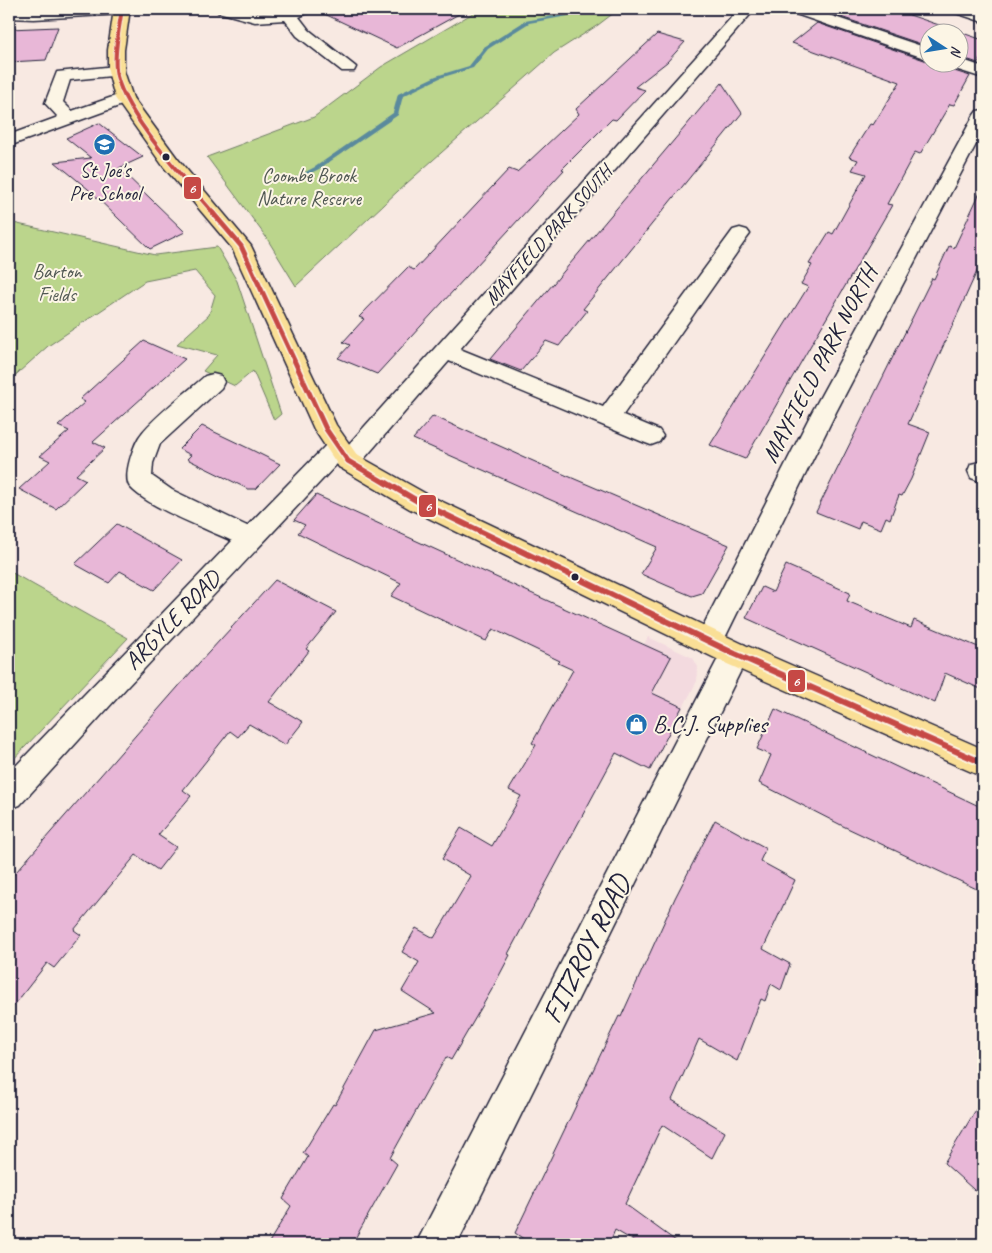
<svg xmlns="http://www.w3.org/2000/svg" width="992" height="1253" font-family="Caveat,sans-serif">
<rect width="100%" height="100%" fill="#f8e9e2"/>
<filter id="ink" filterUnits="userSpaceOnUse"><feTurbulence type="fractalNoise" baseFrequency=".02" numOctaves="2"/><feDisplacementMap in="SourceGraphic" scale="10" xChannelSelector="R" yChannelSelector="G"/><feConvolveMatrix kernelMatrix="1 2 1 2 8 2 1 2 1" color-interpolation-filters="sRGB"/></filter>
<g filter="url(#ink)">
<path fill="#f3dadf" d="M 648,637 L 693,658 L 698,667 L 697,681 L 650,770 L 592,741 Z"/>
<path fill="#bbd58c" stroke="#6e7c64" d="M 480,9 L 619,9 L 598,25 L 554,53 L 398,191 L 296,286 L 266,237 L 207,157 L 314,117 L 381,67 Z
M 9,222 L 155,255 L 217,247 L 237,281 L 281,414 L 274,420 L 253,371 L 235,386 L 203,371 L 217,355 L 177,344 L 209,315 L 215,295 L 195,271 L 145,281 L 48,346 L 9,381 Z
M 9,571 L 128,638 L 9,764 Z"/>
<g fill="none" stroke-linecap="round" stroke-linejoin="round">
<path fill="#5a8a9d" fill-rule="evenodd" d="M 572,9 L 579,9 L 568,16 L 529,23 L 488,49 L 473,68 L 440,78 L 403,96 L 398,115 L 319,169 L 293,182 L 288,181 L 315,167 L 393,113 L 398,94 L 436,76 L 469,66 L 484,47 L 525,21 L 564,14 Z"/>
</g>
<path fill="#e8b7d7" stroke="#22223b" d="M 314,9 L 468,9 L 397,48 Z
M 835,9 L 892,9 L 983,40 L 983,53 L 978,63 L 960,57 L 960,32 L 930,32 L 930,47 L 829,13 Z
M 817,23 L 930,62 L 942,62 L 945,68 L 970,76 L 954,105 L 950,104 L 920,154 L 915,152 L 887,204 L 892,205 L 745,459 L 710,445 L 808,287 L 801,284 L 812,265 L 809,264 L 829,232 L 833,234 L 866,174 L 852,170 L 858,160 L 849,157 L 870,124 L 873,125 L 900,82 L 792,43 Z
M 58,27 L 46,60 L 9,62 L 9,29 Z
M 657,34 L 685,42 L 667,62 L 635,87 L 645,90 L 616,120 L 612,119 L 562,169 L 564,170 L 377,374 L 338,358 L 350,345 L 343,342 L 364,319 L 359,317 L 408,267 L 414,270 L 509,169 L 517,172 L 527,163 L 579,114 L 576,109 Z
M 722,83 L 742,113 L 583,309 L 587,311 L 559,346 L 546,341 L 521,371 L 490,359 Z
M 99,123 L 143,157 L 119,168 L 185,232 L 150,249 L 88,189 L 55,162 L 91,158 L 66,138 Z
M 983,186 L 983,258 L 908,424 L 930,432 L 911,479 L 902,496 L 899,495 L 890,519 L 886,517 L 881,529 L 861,521 L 858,529 L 816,512 L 932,278 L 934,279 L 949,246 L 954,248 Z
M 144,341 L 185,359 L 93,442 L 105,448 L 76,475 L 86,480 L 56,509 L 19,489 L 50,461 L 40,456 L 69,431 L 58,426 L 85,402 L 80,399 Z
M 433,416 L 542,465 L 729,545 L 702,593 L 692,596 L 668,586 L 641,574 L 657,547 L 413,439 Z
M 202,426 L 248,448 L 280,464 L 256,489 L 248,489 L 187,459 L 191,455 L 179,449 Z
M 316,495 L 671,657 L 652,693 L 682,707 L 650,770 L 616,753 L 508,954 L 510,955 L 491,991 L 451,1060 L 446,1057 L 390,1158 L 397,1164 L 352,1244 L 268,1244 L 291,1206 L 283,1199 L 308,1157 L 303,1153 L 333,1104 L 335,1105 L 376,1030 L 436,1013 L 402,991 L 419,962 L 402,952 L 416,928 L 434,938 L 471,876 L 442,859 L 461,828 L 492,846 L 521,796 L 509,790 L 536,745 L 532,743 L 573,670 L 558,663 L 560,661 L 493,629 L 486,641 L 391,596 L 401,583 L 298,533 L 305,525 L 294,520 Z
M 117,524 L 182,560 L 154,590 L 120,571 L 109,583 L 75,564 Z
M 786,565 L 850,593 L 847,601 L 911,628 L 914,620 L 983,649 L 983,690 L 945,673 L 935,703 L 746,618 L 762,587 L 773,592 Z
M 275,580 L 336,612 L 306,649 L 309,651 L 269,702 L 303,722 L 285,745 L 249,724 L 238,737 L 230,731 L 183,790 L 191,796 L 158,835 L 176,847 L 158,870 L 136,855 L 74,930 L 81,935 L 54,968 L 47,963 L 9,1012 L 9,880 L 199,663 Z
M 775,709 L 983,808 L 983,892 L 843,826 L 759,783 L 771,755 L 757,749 Z
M 715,820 L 766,848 L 760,861 L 795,880 L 763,949 L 790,964 L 781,990 L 771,984 L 765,1001 L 761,999 L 737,1061 L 699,1039 L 672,1100 L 725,1132 L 712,1158 L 662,1125 L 625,1204 L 680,1244 L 639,1244 L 615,1230 L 609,1244 L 531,1244 L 515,1233 L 619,1016 L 621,1017 L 675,898 Z
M 983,1098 L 983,1198 L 944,1163 Z"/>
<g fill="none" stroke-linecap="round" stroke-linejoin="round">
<defs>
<path id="minor" d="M 9,9 L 130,9 L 122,14 L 34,19 L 9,18 Z
M 216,9 C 233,8 248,12 264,13 C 280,13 295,9 312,9 L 310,12 L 299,17 L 309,30 L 356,67 L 354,71 L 342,71 L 297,36 L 285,20 L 255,22 L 218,12 Z
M 739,9 L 755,9 L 460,349 L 603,407 L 733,230 L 740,228 L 747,230 L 750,234 L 747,238 L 623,415 L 659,430 L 663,436 L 659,442 L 651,445 L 643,442 L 449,361 L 357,467 L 348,470 L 339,467 L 337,464 L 127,687 L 20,805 L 9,809 L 9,773 L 232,541 C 205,528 149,508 130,487 C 122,477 134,442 142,433 C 156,415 187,392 205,376 L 213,374 L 221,376 L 224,382 L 221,388 L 160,444 L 153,463 L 152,476 L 172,490 L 247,526 L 329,442 L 338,439 L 347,442 L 348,445 Z
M 788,9 L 811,9 L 930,49 L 930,60 L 790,12 Z
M 951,9 L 974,9 L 983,12 L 983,22 L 953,12 Z
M 960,59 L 983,67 L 983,78 L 946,66 L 944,62 L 960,62 Z
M 116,66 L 122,67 L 124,71 L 122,75 L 70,80 L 63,102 L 72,111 L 124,93 L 130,94 L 133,98 L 130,102 L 9,146 L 9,135 L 58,117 L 45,103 L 57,72 Z
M 983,110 L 983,131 L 836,412 L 719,650 L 709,654 L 699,650 L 695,642 L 812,412 L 974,115 L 977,111 Z
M 980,462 L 983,463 L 983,482 L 971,478 L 968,471 L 971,464 Z
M 735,642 L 745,645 L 749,654 L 457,1244 L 416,1244 L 725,645 Z"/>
<path id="major" d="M 114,9 L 130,9 L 124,50 L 124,71 L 133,98 L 177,158 L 251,246 L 336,425 L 357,455 L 428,495 L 745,645 L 983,749 L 983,777 L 725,663 L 410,509 L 339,467 L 314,429 L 232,248 L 163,166 L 115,98 L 108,71 L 108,50 Z"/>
</defs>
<use href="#minor" stroke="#22223b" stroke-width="3"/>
<use href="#major" stroke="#22223b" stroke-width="3"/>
<use href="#minor" fill="#fcf5e5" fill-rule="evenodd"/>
<use href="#major" fill="#fadf96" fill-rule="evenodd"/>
<defs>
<path id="bus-1-far2" d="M 122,9 C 119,29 114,50 116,70 C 120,110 187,182 214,214"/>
<path id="bus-1-far1" d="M 213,213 L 241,246 L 326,429 L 348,461 L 387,484"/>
<path id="bus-1" d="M 385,482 L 419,502 L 735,654 L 983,763"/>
</defs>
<use href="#bus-1-far2" stroke="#fcf5e5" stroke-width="6"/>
<use href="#bus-1-far1" stroke="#fcf5e5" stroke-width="8"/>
<use href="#bus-1" stroke="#fcf5e5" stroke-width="10"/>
<use href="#bus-1-far2" stroke="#c64945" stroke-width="4"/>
<use href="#bus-1-far1" stroke="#c64945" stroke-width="5"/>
<use href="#bus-1" stroke="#c64945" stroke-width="6"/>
</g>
</g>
<defs>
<symbol id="school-disc" viewBox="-11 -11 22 22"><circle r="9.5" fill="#1f6fb2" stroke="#fcf5e5"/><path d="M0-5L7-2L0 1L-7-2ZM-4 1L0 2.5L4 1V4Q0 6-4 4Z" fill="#fff"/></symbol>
<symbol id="shop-disc" viewBox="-11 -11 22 22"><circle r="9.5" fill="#1f6fb2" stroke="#fcf5e5"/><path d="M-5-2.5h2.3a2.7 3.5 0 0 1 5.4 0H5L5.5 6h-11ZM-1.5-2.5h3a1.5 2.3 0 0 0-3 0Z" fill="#fff"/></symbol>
</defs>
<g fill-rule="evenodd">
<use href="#school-disc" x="92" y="132" width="25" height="25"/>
<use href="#shop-disc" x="624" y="712" width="25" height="25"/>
</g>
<g fill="#22223b" stroke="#fcf5e5" stroke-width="2">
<circle cx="166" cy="157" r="4.5"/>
<circle cx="575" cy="577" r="4.5"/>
</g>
<g text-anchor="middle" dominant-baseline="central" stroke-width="4" stroke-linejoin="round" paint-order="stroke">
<g font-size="20" fill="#22223b" stroke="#fcf5e5">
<text x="105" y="170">St Joe's<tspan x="105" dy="23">Pre School</tspan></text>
</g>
<g font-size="20" fill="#505853" stroke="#fcf5e5">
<text x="309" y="175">Coombe Brook<tspan x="309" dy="23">Nature Reserve</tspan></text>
<text x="57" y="271">Barton<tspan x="57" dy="23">Fields</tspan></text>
</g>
<g font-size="20" fill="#22223b" stroke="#fcf5e5">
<text transform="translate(548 235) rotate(-48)">MAYFIELD PARK SOUTH</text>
</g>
<g font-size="24" fill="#22223b" stroke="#fcf5e5">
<text transform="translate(819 364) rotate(-62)">MAYFIELD PARK NORTH</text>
<text transform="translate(172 620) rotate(-46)">ARGYLE ROAD</text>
</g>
<g font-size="24" fill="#22223b" stroke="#fcf5e5" text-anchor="start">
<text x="653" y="724">B.C.J. Supplies</text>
</g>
<g font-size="29" fill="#22223b" stroke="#fcf5e5">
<text transform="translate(586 949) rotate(-63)">FITZROY ROAD</text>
</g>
</g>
<g stroke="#fcf5e5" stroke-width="2">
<rect x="183" y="176" width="19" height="24" rx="5" fill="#c64945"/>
<rect x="418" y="494" width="19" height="24" rx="5" fill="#c64945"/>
<rect x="787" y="669" width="19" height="24" rx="5" fill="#c64945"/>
</g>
<g font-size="14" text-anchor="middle" font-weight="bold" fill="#fff">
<text x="192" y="193">6</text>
<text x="428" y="511">6</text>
<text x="796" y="686">6</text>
</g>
<rect width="992" height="1253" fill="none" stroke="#fcf5e5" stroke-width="30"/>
<rect x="15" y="15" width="962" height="1223" fill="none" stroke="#22223b" stroke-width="2" filter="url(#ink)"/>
<g transform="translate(944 48) rotate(102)"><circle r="24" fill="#fcf5e5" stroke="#a5a1a1"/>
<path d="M0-4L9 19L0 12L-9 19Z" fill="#1f6fb2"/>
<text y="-8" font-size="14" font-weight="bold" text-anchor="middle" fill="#22223b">N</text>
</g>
</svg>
